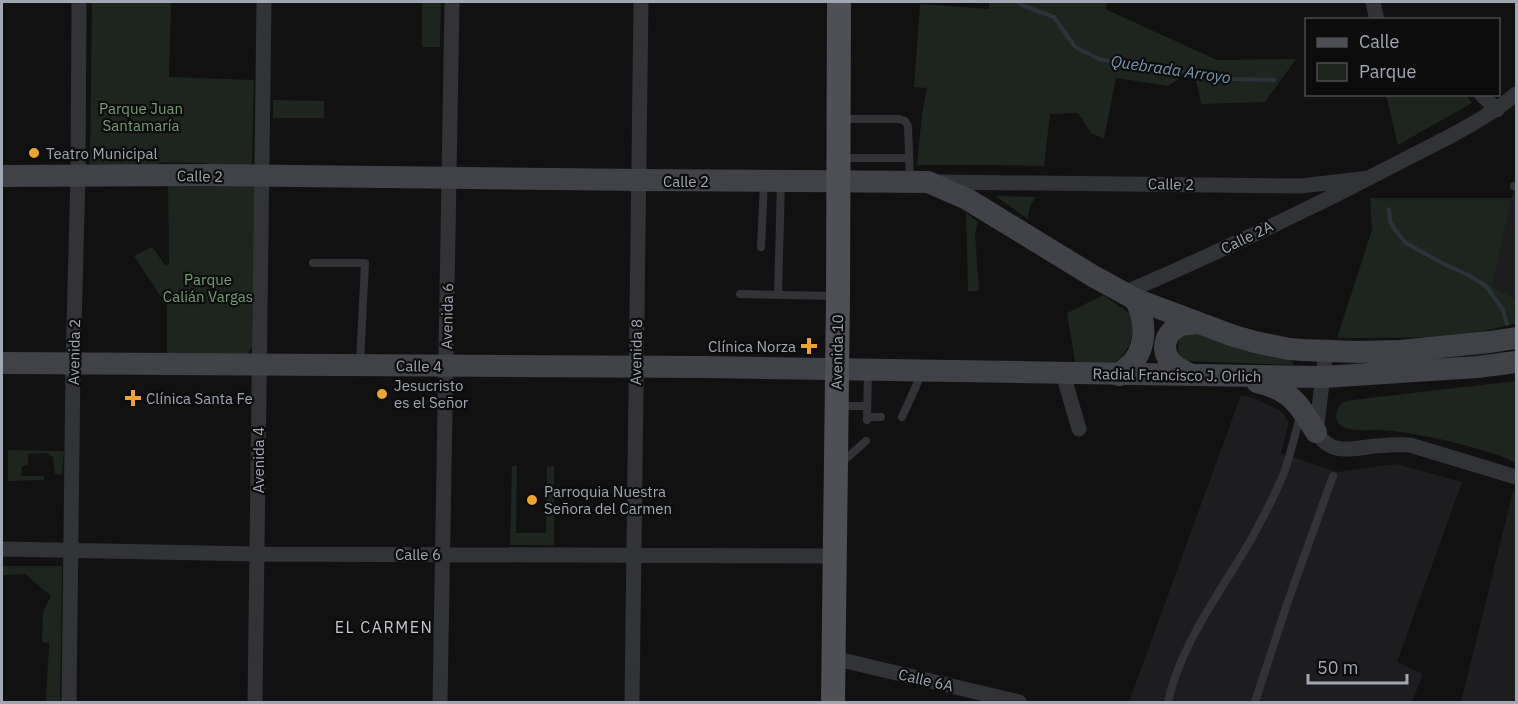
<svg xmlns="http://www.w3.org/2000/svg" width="1518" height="704" font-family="'IBM Plex Sans',sans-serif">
<rect width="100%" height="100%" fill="#111112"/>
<path fill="#1d1d1f" d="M 1516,180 L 1516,299 L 1492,286 Z
M 1241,395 L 1256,399 L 1281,411 L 1289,422 L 1281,453 L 1337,472 L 1396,464 L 1462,482 L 1397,662 L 1423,674 L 1412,702 L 1129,702 Z
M 1513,491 L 1516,491 L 1516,702 L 1461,702 Z"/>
<path fill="#1d251e" d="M 92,2 L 171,2 L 169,77 L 254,80 L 252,166 L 210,166 L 206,163 L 160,162 L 156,166 L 90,164 Z
M 422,2 L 441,2 L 440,47 L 422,47 Z
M 989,2 L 1108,2 L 1105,9 L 1217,60 L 1296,59 L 1265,102 L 1201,104 L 1194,69 L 1168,86 L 1116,78 L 1104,139 L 1091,133 L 1078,113 L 1050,114 L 1044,166 L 990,165 L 917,165 L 922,114 L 927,88 L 914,87 L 920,4 L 989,9 Z
M 1403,94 L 1466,95 L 1472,103 L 1398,145 L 1386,95 Z
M 273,100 L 324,101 L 324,118 L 273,118 Z
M 168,182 L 251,183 L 255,187 L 252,347 L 245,356 L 167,356 L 167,306 L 134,256 L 152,247 L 165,265 L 169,264 Z
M 995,196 L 1037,197 C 1030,203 1029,210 1028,219 Z
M 1370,198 L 1512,198 L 1492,286 L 1516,299 L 1516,323 C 1458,341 1397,337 1337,338 L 1372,230 Z
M 966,213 L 978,222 L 975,233 L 979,291 L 968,291 Z
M 1103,295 L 1132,315 C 1133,339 1132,347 1114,364 L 1075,362 L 1067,313 Z
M 1193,332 L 1238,348 L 1293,361 L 1293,365 L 1186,361 C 1176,357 1177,347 1180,338 Z
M 1516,381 L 1516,464 C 1505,456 1492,453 1478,449 C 1447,440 1415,433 1383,430 C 1370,429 1354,433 1342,426 C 1333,421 1335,408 1343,403 C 1346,401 1349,401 1352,400 Z
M 8,450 L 64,451 L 62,475 L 55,474 L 53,457 L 46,453 L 28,454 L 28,465 L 22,466 L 21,476 L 44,476 L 44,480 L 8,481 Z
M 512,466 L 517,466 L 516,533 L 546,533 L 547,467 L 554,466 L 554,545 L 510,545 Z
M 2,566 L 62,566 L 60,702 L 46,702 L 49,643 L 42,642 L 43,612 L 51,596 L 25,574 L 2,575 Z"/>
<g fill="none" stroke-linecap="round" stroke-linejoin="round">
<path stroke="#2a343a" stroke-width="4" d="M 1017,2 L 1024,6 L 1054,17 L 1075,47 L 1099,59 L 1135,66 L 1233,79 L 1274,80
M 1389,209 L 1390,221 L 1395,230 L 1406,243 L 1440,262 L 1468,275 L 1486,286 L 1503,310 L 1507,324"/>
<path stroke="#323337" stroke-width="8" d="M 842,119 L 899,119 L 905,121 L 908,126 L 910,180
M 843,158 L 909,158
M 1514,186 L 1516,186
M 761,247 L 764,182
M 313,263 L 365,263 L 360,362
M 740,294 L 834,296
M 778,294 L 781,182
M 839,406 L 867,406
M 867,417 L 881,417
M 902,417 L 921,375
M 867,420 L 868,372
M 841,463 L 866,441
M 1168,702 C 1181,642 1223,589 1253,536 C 1264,515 1277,492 1285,470 C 1291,452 1295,434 1300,417
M 1255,702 L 1287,604 L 1333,476"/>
<path stroke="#323337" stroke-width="15" d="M 1373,2 L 1377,20
M 1481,94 L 1497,110
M 938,182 L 1301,186 L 1369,178
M 1124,293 C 1217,253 1308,210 1398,163 C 1438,142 1481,123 1516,94
M 1326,351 L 1316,432 C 1332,457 1353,448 1376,446 C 1388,445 1399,444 1410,445 L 1516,477
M 1063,374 L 1079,429
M 2,549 L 257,554 L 834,556
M 833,658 L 1019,702
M 69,702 L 73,364 L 78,175 L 79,2
M 255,702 L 264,2
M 440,702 L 452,2
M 632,702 L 641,2"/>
<path stroke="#404247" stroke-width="22" d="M 2,176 L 206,175 L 638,180 L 928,182 L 967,199 L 1093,276 L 1135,299 L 1231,335 L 1255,342 L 1289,349 L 1303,350 L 1357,352 L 1400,351 L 1490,342 L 1516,338
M 2,363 L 705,367 L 1323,377 L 1477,367 L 1516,362
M 1119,375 C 1124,370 1129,366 1133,362 C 1148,344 1145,317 1135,299
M 1191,375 C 1184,371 1175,368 1170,361 C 1160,347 1166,331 1182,325 C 1187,324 1192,323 1197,323
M 1257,382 C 1291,390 1299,404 1316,432"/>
<path stroke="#4e5056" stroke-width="24" d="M 833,702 L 838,296 L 839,2"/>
</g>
<g fill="#efa52b" stroke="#0c0c0d" stroke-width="2">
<circle cx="34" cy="153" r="6"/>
<path d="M806 337h6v6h6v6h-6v6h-6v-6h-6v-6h6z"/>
<circle cx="382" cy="394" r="6"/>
<path d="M130 389h6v6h6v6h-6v6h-6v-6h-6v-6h6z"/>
<circle cx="532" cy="500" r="6"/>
</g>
<g text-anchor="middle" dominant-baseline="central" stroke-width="4.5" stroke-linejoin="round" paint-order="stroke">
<g font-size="15" fill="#799e79" stroke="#0c0c0d">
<text x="141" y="108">Parque Juan<tspan x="141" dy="17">Santamaría</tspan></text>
<text x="208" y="279">Parque<tspan x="208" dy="17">Calián Vargas</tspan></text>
</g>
<g font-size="15" fill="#a2a8b3" stroke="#0c0c0d" text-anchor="start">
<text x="46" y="153">Teatro Municipal</text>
<text x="796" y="346" text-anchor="end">Clínica Norza</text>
<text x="394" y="385">Jesucristo<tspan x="394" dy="17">es el Señor</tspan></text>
<text x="146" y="398">Clínica Santa Fe</text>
<text x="544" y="491">Parroquia Nuestra<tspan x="544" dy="17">Señora del Carmen</tspan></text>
</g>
<g font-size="15" fill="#a2a8b3" stroke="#0c0c0d">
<text transform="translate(200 176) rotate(1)">Calle 2</text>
<text x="686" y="181">Calle 2</text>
<text transform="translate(1171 184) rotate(1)">Calle 2</text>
<text transform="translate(1247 237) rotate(-26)">Calle 2A</text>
<text transform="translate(447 316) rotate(-89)">Avenida 6</text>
<text transform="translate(74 352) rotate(-89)">Avenida 2</text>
<text transform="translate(636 352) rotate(-89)">Avenida 8</text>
<text transform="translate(837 352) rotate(-89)">Avenida 10</text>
<text transform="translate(419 366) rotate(1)">Calle 4</text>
<text transform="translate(1177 375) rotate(1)">Radial Francisco J. Orlich</text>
<text transform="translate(258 460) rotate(-90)">Avenida 4</text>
<text x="418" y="554">Calle 6</text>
<text transform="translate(926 680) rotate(13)">Calle 6A</text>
</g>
<g font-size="16" font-style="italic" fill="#7897ae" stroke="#0c0c0d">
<text transform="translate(1171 69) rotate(8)">Quebrada Arroyo</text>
</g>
<g font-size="16" letter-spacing="1.5" fill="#c3c7cf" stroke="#0c0c0d">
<text x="384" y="627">EL CARMEN</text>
</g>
</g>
<rect width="1518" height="704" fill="none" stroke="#a2a8b3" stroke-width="6"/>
<rect x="1305" y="18" width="195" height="78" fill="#0c0c0d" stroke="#484a4f" stroke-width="1.5"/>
<rect x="1317" y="38" width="30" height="9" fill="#4e5056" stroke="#484a4f" stroke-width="1.5"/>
<text x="1359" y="48" font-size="18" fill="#a2a8b3">Calle</text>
<rect x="1317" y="63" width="30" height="18" fill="#1d251e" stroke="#484a4f" stroke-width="1.5"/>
<text x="1359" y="78" font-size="18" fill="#a2a8b3">Parque</text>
<path d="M1308 674v9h99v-9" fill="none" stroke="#a2a8b3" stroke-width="3"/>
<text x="1317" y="674" font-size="18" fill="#a2a8b3" stroke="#0c0c0d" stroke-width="4.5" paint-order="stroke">50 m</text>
</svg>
